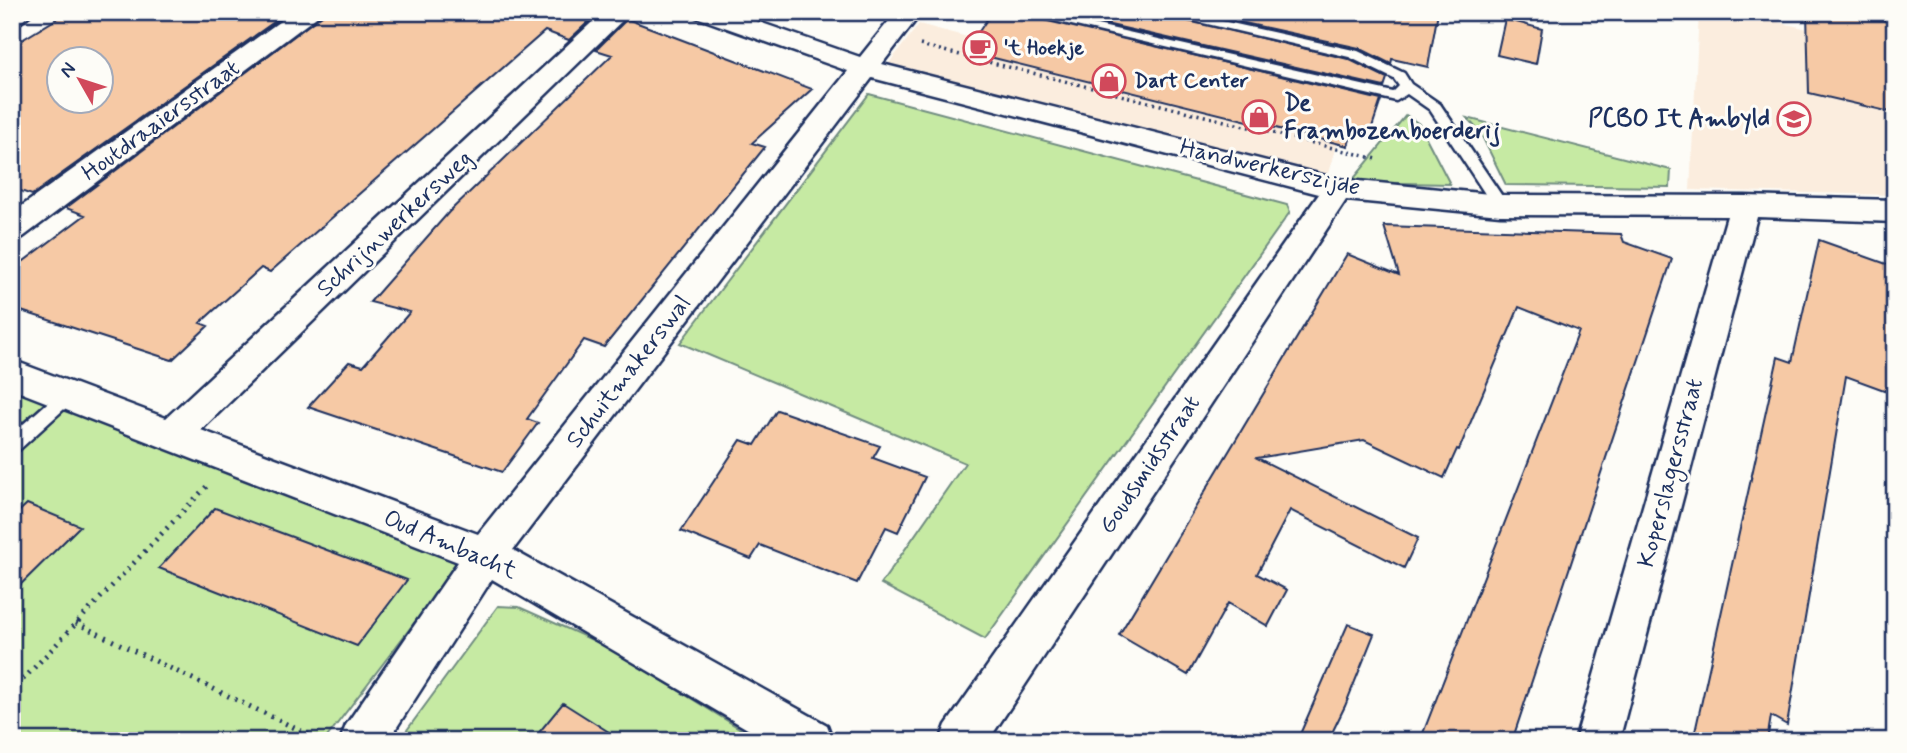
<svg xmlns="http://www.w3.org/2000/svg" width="1907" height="753" font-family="Mynerve,sans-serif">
<rect width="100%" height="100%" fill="#fdfcf7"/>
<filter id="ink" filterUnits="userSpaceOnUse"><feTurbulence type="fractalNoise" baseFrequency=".0143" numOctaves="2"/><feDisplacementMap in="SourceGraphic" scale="14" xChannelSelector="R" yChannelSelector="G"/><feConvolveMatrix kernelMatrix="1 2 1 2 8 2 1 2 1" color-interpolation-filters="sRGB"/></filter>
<g filter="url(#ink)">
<path fill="#fbedde" d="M 1699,12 L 1734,12 L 1895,49 L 1895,195 L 1690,190 Z
M 919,24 L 1339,137 L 1324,192 L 883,71 Z"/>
<path fill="#c6eaa3" stroke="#708c80" stroke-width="2" d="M 869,94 L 1287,205 L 1290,212 L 985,639 L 881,584 L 965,463 L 680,343 Z
M 1406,115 L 1419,124 L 1450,184 L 1351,182 Z
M 1467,118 L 1671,170 L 1670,187 L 1506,185 L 1480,132 Z
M 12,389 L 462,560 L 324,741 L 12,741 Z
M 498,606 L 519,607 L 608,647 L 760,741 L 399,741 Z"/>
<path fill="#f6c9a5" stroke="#1b2f5e" stroke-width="2" fill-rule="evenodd" d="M 68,12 L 288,12 L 32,195 L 12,188 L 12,46 ZM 60,60 L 102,60 L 102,102 L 60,102 Z
M 326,12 L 599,12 L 569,40 L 545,31 L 270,272 L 261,268 L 200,323 L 208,326 L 172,360 L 12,308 L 12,270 L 85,215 L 66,208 Z
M 992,12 L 1014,12 L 1381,100 L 1370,133 L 1353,129 L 1348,146 L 966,51 Z
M 1053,12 L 1154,12 L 1348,59 L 1387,78 L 1384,87 Z
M 1194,12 L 1438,12 L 1428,67 L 1392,59 L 1391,64 L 1359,48 Z
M 1807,12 L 1844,12 L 1887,21 L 1895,58 L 1895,113 L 1809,93 Z
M 627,19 L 812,89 L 752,143 L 765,147 L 604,347 L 584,340 L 527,419 L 538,423 L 502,472 L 308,407 L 349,362 L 363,366 L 410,312 L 370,302 L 449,212 L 612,55 L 596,50 Z
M 1505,19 L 1542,29 L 1536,64 L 1497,55 Z
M 1384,226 L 1621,234 L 1624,242 L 1672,259 L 1512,741 L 1420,741 L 1579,331 L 1519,307 L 1459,450 L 1457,449 L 1444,478 L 1364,440 L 1257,458 L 1418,538 L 1404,568 L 1290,510 L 1257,574 L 1287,590 L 1268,626 L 1228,603 L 1188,675 L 1119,635 L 1347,254 L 1399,275 Z
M 1819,240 L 1895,267 L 1895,394 L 1846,376 L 1787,725 L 1771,716 L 1767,741 L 1693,741 L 1778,357 L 1792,362 Z
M 777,410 L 880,446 L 873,458 L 925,477 L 898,532 L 886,527 L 857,583 L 760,545 L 751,559 L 681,531 L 741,440 L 755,445 Z
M 27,504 L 80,526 L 12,593 L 12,518 Z
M 215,508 L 268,528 L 407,580 L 357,646 L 159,568 Z
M 1348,624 L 1374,634 L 1345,706 L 1328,741 L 1297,741 Z
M 563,703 L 623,741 L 532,741 Z"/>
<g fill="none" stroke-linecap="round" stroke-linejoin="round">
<defs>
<path id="lane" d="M 1016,12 L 1040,12 L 1393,92 L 1399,86 L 1394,79 L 1349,57 L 1156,12 L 1181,12 L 1358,51 L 1404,73 L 1411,84 L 1440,104 L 1508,205 L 1500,210 L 1495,209 L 1430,110 L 1407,94 L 1396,101 Z
M 68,388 L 74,390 L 77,395 L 74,400 L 19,450 L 12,453 L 12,434 L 62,390 Z"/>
<path id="street" d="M 12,12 L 33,12 L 21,22 L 12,25 Z
M 293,12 L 323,12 L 23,237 L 12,240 L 12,213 Z
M 603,12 L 631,12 L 201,430 L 478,534 L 848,71 L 696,17 L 692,12 L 730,12 L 860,57 L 896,12 L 922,12 L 882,64 L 1338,179 L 1500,195 L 1745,196 L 1895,200 L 1895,222 L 1757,217 L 1619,741 L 1575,741 L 1727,216 L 1500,215 L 1346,200 L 988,741 L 940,741 L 946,725 L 1319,194 L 872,78 L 513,550 L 827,725 L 833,741 L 768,741 L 492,579 L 388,741 L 340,741 L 346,725 L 458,562 L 12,389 L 12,360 L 166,418 Z"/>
</defs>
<use href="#lane" stroke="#1b2f5e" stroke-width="5"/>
<use href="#street" stroke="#1b2f5e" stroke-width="5"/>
<path stroke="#1b2f5e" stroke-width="3.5" stroke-dasharray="2 4.5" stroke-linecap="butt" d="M 920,45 L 1377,159"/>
<path stroke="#1b2f5e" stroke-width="5" stroke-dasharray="2 6" stroke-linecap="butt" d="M 76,623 L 322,741
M 12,691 L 207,486"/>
<use href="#lane" fill="#fdfcf7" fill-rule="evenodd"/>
<use href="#street" fill="#fdfcf7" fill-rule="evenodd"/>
</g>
</g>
<defs>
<symbol id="cafe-ring" viewBox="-11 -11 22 22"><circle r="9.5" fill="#fdfcf7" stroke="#d1495b" stroke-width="1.5"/><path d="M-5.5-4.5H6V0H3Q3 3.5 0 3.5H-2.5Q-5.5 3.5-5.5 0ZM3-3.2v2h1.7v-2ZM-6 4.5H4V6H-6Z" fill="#d1495b"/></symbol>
<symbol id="shop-ring" viewBox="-11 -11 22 22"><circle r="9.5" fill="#fdfcf7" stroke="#d1495b" stroke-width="1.5"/><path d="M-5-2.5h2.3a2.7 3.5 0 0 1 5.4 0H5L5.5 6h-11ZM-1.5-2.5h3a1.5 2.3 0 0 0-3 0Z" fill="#d1495b"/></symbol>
<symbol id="school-ring" viewBox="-11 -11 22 22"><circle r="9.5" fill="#fdfcf7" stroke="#d1495b" stroke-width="1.5"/><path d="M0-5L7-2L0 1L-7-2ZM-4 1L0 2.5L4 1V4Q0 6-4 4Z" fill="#d1495b"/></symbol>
</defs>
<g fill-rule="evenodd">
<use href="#cafe-ring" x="961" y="29" width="38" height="38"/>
<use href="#shop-ring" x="1090" y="62" width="38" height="38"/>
<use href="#shop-ring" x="1240" y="98" width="38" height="38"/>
<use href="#school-ring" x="1775" y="100" width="38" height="38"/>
</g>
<g text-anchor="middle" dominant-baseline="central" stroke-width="6" stroke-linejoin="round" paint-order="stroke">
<g font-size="21" font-weight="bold" fill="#1b2f5e" stroke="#fdfcf7" text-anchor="start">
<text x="1004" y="48">'t Hoekje</text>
<text x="1134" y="81">Dart Center</text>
</g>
<g font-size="24" font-weight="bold" fill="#1b2f5e" stroke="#fdfcf7" text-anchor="start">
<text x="1284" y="103">De<tspan x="1284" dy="28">Frambozenboerderij</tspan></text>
<text x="1770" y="119" text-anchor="end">PCBO It Ambyld</text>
</g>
<g font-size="24" fill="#1b2f5e" stroke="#fdfcf7">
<text transform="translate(161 121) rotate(-36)">Houtdraaiersstraat</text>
<text transform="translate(1270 168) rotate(13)">Handwerkerszijde</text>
<text transform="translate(395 224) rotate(-43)">Schrijnwerkersweg</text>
<text transform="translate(629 372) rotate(-52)">Schuitmakerswal</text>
<text transform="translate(1150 465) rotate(-56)">Goudsmidsstraat</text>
<text transform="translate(1671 473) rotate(-75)">Koperslagersstraat</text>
<text transform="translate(450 545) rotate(23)">Oud Ambacht</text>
</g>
</g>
<rect width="1907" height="753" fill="none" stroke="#fdfcf7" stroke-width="42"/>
<rect x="21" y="21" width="1865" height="711" fill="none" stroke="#1b2f5e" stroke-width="2.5" filter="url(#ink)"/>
<g transform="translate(80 80) rotate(309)"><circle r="33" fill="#fdfcf7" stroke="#a3aaba" stroke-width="2"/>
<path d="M0-5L12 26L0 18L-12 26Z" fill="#d1495b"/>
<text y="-10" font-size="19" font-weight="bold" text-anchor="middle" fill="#1b2f5e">N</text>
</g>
</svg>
